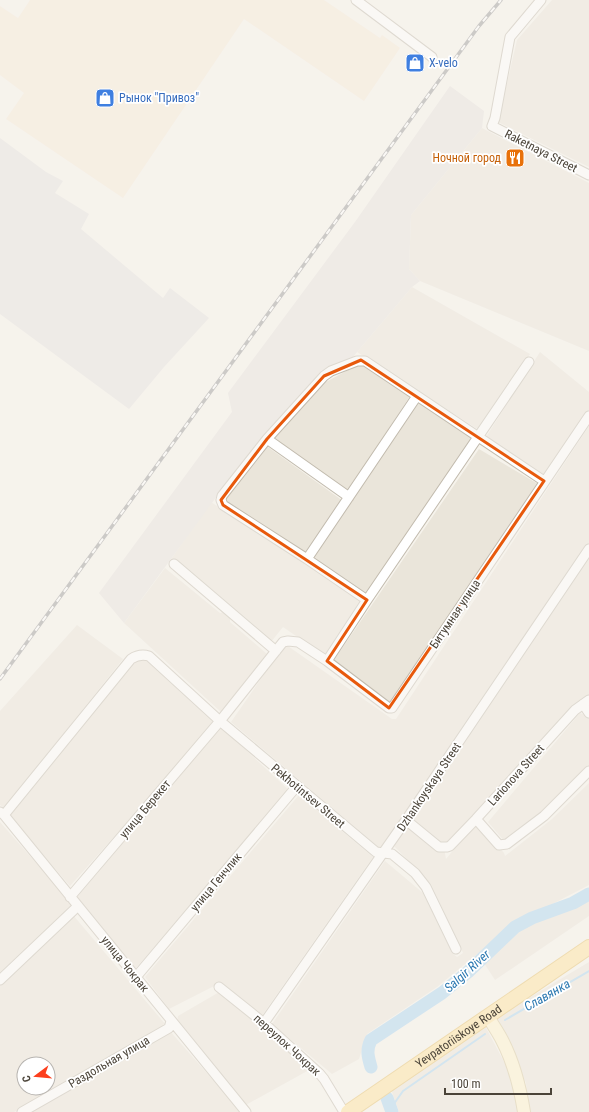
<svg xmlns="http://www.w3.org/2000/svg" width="589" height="1112" font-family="'Roboto Condensed',sans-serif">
<rect width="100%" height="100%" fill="#f6f3ec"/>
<path fill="#eae5da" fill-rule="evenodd" d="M 552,0 L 589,0 L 589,167 L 498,122 L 517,40 Z
M 482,128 L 589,183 L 589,351 L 420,281 L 409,269 L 411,215 Z
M 412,287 L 530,354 L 479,430 L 357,352 Z
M 540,352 L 589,392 L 589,411 L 543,476 L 486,437 Z
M 361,363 L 410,396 L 347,493 L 272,439 L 326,382 Z
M 417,401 L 475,438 L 365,598 L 312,559 Z
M 589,426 L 589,545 L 383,851 L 231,722 L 285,644 L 392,719 L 396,719 Z
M 265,445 L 343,501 L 304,554 L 222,498 Z
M 479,449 L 538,484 L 391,705 L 332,663 Z
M 211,502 L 363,602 L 325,656 L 283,627 L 271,642 L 171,559 Z
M 589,553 L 589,697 L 573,706 L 444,848 L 446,859 L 477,821 L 504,853 L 505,856 L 552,819 L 589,783 L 589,885 L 514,924 L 437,987 L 367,1034 L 359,1059 L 332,1074 L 272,1024 L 385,861 L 423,893 L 452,953 L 457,957 L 463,953 L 431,884 L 393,845 Z
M 165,568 L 220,613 L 224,612 L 230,618 L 230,622 L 267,654 L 221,712 L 124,623 Z
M 77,625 L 123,659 L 4,808 L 0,805 L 0,711 Z
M 141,656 L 215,724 L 70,886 L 8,814 Z
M 580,713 L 589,717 L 589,766 L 544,812 L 505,842 L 488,822 Z
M 221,727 L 291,792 L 136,968 L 77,897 Z
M 299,795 L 373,857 L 261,1017 L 220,983 L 169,1009 L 145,977 Z
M 0,822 L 74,906 L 0,975 Z
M 589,897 L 589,916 L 495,980 L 482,960 L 519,931 Z
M 73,915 L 166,1025 L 14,1112 L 0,1112 L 0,984 ZM 24,1064 L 48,1064 L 48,1088 L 24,1088 Z
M 589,962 L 589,1112 L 529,1112 L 526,1083 L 497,1017 Z
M 221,991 L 309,1070 L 244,1106 L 177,1023 L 178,1016 Z
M 485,1026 L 518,1088 L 520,1112 L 399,1112 L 391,1089 Z
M 169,1030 L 241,1112 L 28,1112 Z"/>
<path fill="#f7ead8" d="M 30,0 L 324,0 L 380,38 L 382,35 L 400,48 L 364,101 L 244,19 L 123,198 L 6,119 L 24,93 L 0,75 L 0,6 L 18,18 Z"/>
<path fill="#e6e2dd" d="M 450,86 L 484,111 L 482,128 L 411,215 L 409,269 L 420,281 L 412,287 L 352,358 L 321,371 L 239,466 L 124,623 L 99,593 L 232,412 L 228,393 L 355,222 Z"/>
<path fill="#e5e3e0" d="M 0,138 L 46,172 L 63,181 L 55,193 L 89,214 L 81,229 L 163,298 L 170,288 L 209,318 L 164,367 L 129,409 L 0,314 Z"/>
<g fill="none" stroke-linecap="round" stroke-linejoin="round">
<path stroke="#a9d4f2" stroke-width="2" d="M 505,1020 L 589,971
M 391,1108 L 403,1091 L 485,1034"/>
<path stroke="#a9d4f2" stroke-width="13" d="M 371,1067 C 368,1057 366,1050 371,1040 L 442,993 L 468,972 L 515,927 L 532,918 L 573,903 L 589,894
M 387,1098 L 392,1112"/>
<defs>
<path id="minor" d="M 356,0 L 432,57
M 541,0 L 510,37 L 495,118 L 492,126 L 589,175
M 267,439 L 349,497
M 307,559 L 417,396
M 174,564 L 276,651
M 367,600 L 307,559 L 223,505 L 221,500 L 222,496 L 267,439 L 324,376 L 331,371 L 357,361 L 365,361 L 544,481
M 327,661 L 367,600 L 529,362
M 583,704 L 589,713
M 0,812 L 4,815 L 246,1112
M 4,815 L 131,659 C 137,655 142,654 149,656 L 220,721 L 376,852 L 392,854 L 415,873 L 426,887 L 456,949
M 476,819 L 499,845 L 507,844 L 544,816 L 589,771
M 406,820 L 439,847 L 447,847 L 450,846 L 476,819 L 575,710 L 589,700
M 70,897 L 220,721 L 283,642 L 288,641 L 298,642 L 327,661 L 389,708 L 392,708 L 589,416
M 136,977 L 297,786
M 0,980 L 78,906
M 219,987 L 264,1023 L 319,1073 L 324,1079 L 344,1112
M 264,1023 L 406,820 L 589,549
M 22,1112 L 169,1028 L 171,1021"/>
<path id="secondary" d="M 488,1016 C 492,1024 498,1032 502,1040 C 514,1063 520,1087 524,1112"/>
<g id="primary">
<path id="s1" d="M 348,1112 L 589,947"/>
</g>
</defs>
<use href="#minor" stroke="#c2bbae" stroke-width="11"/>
<use href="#secondary" stroke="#d6c79b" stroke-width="14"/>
<use href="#primary" stroke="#e6c16a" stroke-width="16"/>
<use href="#minor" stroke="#fff" stroke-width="9"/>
<use href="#secondary" stroke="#fff3cd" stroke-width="12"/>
<use href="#primary" stroke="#ffe39c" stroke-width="14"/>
<defs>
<path id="rail" d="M 0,679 L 479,26 L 501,0"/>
</defs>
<use href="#rail" stroke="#9a9a9a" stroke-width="3.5"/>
<use href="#rail" stroke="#fff" stroke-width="2" stroke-dasharray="6" stroke-linecap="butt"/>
</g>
<path d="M0 0H589V1112H0ZM 361,360 L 544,481 L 389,708 L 327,661 L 367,600 L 223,505 L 221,500 L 267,439 L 324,376 Z" fill="#f6f3ec" fill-opacity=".55" fill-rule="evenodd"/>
<path fill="none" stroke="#e8590c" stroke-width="3" stroke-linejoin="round" d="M 361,360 L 544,481 L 389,708 L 327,661 L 367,600 L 223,505 L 221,500 L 267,439 L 324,376 Z"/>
<defs>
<symbol id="shop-square" viewBox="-11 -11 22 22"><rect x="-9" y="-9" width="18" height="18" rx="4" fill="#3f7fe0" stroke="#fff"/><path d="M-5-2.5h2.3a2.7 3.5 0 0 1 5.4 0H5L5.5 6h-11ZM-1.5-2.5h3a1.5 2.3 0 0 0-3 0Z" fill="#fff"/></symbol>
<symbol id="restaurant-square" viewBox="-11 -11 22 22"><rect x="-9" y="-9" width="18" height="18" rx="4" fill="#e8710a" stroke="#fff"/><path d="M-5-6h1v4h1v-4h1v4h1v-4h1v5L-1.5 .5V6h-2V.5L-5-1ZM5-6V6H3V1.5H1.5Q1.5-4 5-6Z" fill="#fff"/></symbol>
</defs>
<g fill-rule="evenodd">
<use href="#shop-square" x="404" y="52" width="22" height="22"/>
<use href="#shop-square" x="94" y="87" width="22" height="22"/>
<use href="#restaurant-square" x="504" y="147" width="22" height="22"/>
</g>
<g text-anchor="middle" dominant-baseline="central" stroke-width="3.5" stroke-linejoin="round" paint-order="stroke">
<g font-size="12" fill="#366cbe" stroke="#fff" text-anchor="start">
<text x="429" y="63">X-velo</text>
<text x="119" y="98">Рынок "Привоз"</text>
</g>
<g font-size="12" fill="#4b4439" stroke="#fff">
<text transform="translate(541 151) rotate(27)">Raketnaya Street</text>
<text transform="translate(455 614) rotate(-56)">Битумная улица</text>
<text transform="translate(516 775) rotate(-48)">Larionova Street</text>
<text transform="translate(429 787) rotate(-56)">Dzhankoyskaya Street</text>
<text transform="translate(308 796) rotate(40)">Pekhotintsev Street</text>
<text transform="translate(145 809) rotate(-50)">улица Берекет</text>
<text transform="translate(216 882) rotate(-50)">улица Генчлик</text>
<text transform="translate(125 964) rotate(51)">улица Чокрак</text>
<text stroke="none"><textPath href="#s1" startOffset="134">Yevpatoriiskoye Road</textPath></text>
<text transform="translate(287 1045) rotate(42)">переулок Чокрак</text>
<text transform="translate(109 1062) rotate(-30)">Раздольная улица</text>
</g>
<g font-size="12" fill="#c56008" stroke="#fff" text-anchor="end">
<text x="501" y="158">Ночной город</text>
</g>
<g font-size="13" font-style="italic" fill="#2e7ab2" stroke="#fff">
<text transform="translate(467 971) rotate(-42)">Salgir River</text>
<text transform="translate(547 995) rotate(-30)">Славянка</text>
</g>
</g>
<g transform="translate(36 1076) rotate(254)"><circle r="19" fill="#ffffff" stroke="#b7b4b0"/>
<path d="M0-3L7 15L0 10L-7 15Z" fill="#fc3f1d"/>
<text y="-6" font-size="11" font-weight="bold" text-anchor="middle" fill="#4b4439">С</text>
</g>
<path d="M445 1088v6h106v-6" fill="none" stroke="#4b4439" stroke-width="2"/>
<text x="451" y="1088" font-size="12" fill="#4b4439" stroke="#ffffff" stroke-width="3" paint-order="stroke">100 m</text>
</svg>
